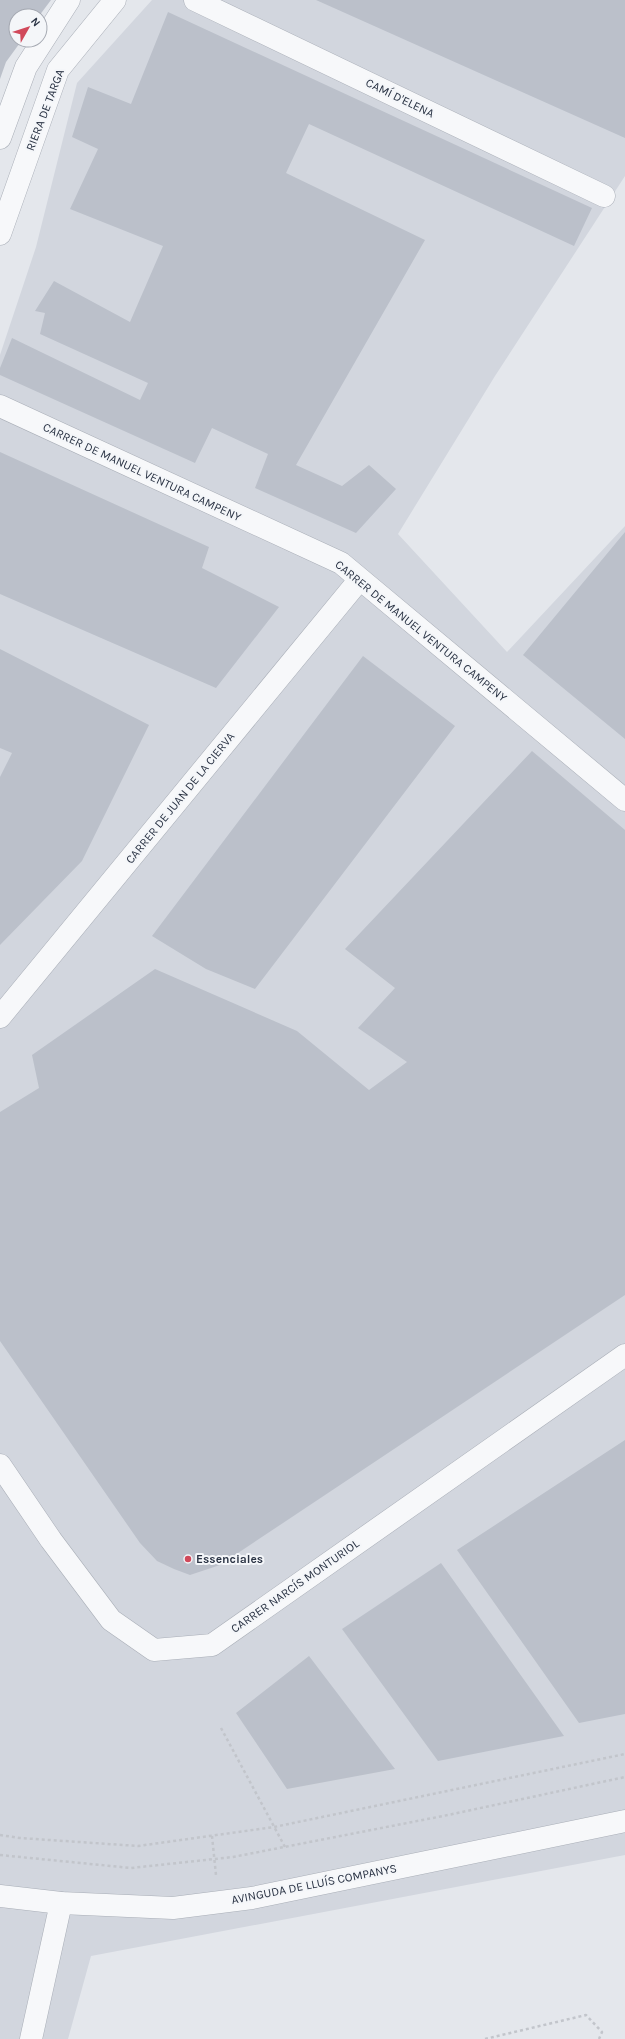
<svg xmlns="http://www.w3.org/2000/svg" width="625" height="2039" font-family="Karla,sans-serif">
<rect width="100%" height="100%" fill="#e4e7ec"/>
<path fill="#d2d6de" d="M 152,0 L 625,0 L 625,176 L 495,376 L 398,534 L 507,652 L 625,526 L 625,1855 L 91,1956 L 68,2039 L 0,2039 L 0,355 L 36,247 L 77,83 Z"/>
<path fill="#bbc0ca" d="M 0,0 L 51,0 L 39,16 L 16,16 L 16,40 L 22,40 L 6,62 L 0,79 Z
M 316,0 L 625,0 L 625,138 Z
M 168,12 L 592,208 L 574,246 L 309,124 L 286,173 L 425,240 L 296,465 L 342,486 L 369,465 L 396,489 L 356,533 L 255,488 L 268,454 L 212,428 L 195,463 L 0,375 L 0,368 L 12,338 L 140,400 L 148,383 L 40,334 L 45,313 L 35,311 L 54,281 L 130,322 L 163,246 L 70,209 L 98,149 L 72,137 L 88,87 L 131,104 Z
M 0,452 L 209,547 L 202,568 L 279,607 L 216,688 L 0,594 Z
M 625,532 L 625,739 L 523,655 Z
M 0,649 L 149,725 L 82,861 L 0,945 L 0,777 L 12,753 L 0,748 Z
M 363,656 L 455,726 L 255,989 L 206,969 L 152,936 Z
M 532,751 L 625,830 L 625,1295 L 220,1565 L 190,1575 L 174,1569 L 157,1561 L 140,1543 L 0,1341 L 0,1112 L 39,1088 L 32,1055 L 155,969 L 297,1031 L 369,1090 L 407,1062 L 358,1028 L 395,988 L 345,949 Z
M 625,1440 L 625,1714 L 579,1723 L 457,1550 Z
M 441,1563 L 564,1736 L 438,1761 L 342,1629 Z
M 309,1656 L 395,1769 L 287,1789 L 236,1713 Z"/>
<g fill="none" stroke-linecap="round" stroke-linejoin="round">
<defs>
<path id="minor" d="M 195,0 L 604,196
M 0,138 L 26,67 L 69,0
M 0,234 L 58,70 L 115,0
M 0,406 L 341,563 L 625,800
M 0,1017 L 360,579
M 0,1465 L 51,1540 L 111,1620 L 154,1650 L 212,1645 L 625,1355
M 31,2039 L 61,1903"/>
<path id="tertiary" d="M 0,1896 L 61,1903 L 173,1908 L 252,1898 L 625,1821"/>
</defs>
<use href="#minor" stroke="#a9aeb7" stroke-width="23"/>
<use href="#tertiary" stroke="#a9aeb7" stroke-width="23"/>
<path stroke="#c2c5cb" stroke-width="2.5" stroke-dasharray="3 3" stroke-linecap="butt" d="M 221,1728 L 285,1847
M 0,1835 L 20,1838 L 138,1846 L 274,1827 L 625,1754
M 212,1836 L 216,1875
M 0,1855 L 131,1868 L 233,1857 L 448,1815 L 625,1777
M 485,2039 L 586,2015 L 602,2032 L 599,2039"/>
<use href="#minor" stroke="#f7f8fa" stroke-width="22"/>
<use href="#tertiary" stroke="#f7f8fa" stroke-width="22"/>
</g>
<circle fill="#d1495b" stroke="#f4f6f9" stroke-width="1.5" cx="188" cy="1559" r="4"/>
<g text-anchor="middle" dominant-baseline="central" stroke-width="4" stroke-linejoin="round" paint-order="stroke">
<g font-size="12" fill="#2b3445" stroke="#f4f6f9">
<text transform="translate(400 98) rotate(26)">CAMÍ D'ELENA</text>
<text transform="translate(45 110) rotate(-69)">RIERA DE TARGA</text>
<text transform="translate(142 472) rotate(25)">CARRER DE MANUEL VENTURA CAMPENY</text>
<text transform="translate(421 631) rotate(39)">CARRER DE MANUEL VENTURA CAMPENY</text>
<text transform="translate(180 798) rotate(-51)">CARRER DE JUAN DE LA CIERVA</text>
<text transform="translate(295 1586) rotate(-35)">CARRER NARCÍS MONTURIOL</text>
<text transform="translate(314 1884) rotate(-11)">AVINGUDA DE LLUÍS COMPANYS</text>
</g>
<g font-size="12" font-weight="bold" fill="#2b3445" stroke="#f4f6f9" text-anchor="start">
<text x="196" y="1559">Essenciales</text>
</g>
</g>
<g transform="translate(28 28) rotate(51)"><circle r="19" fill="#f4f6f9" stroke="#a4a8b1"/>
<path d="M0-3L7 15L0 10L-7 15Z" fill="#d1495b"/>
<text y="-6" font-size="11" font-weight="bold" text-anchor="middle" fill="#2b3445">N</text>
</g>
</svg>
